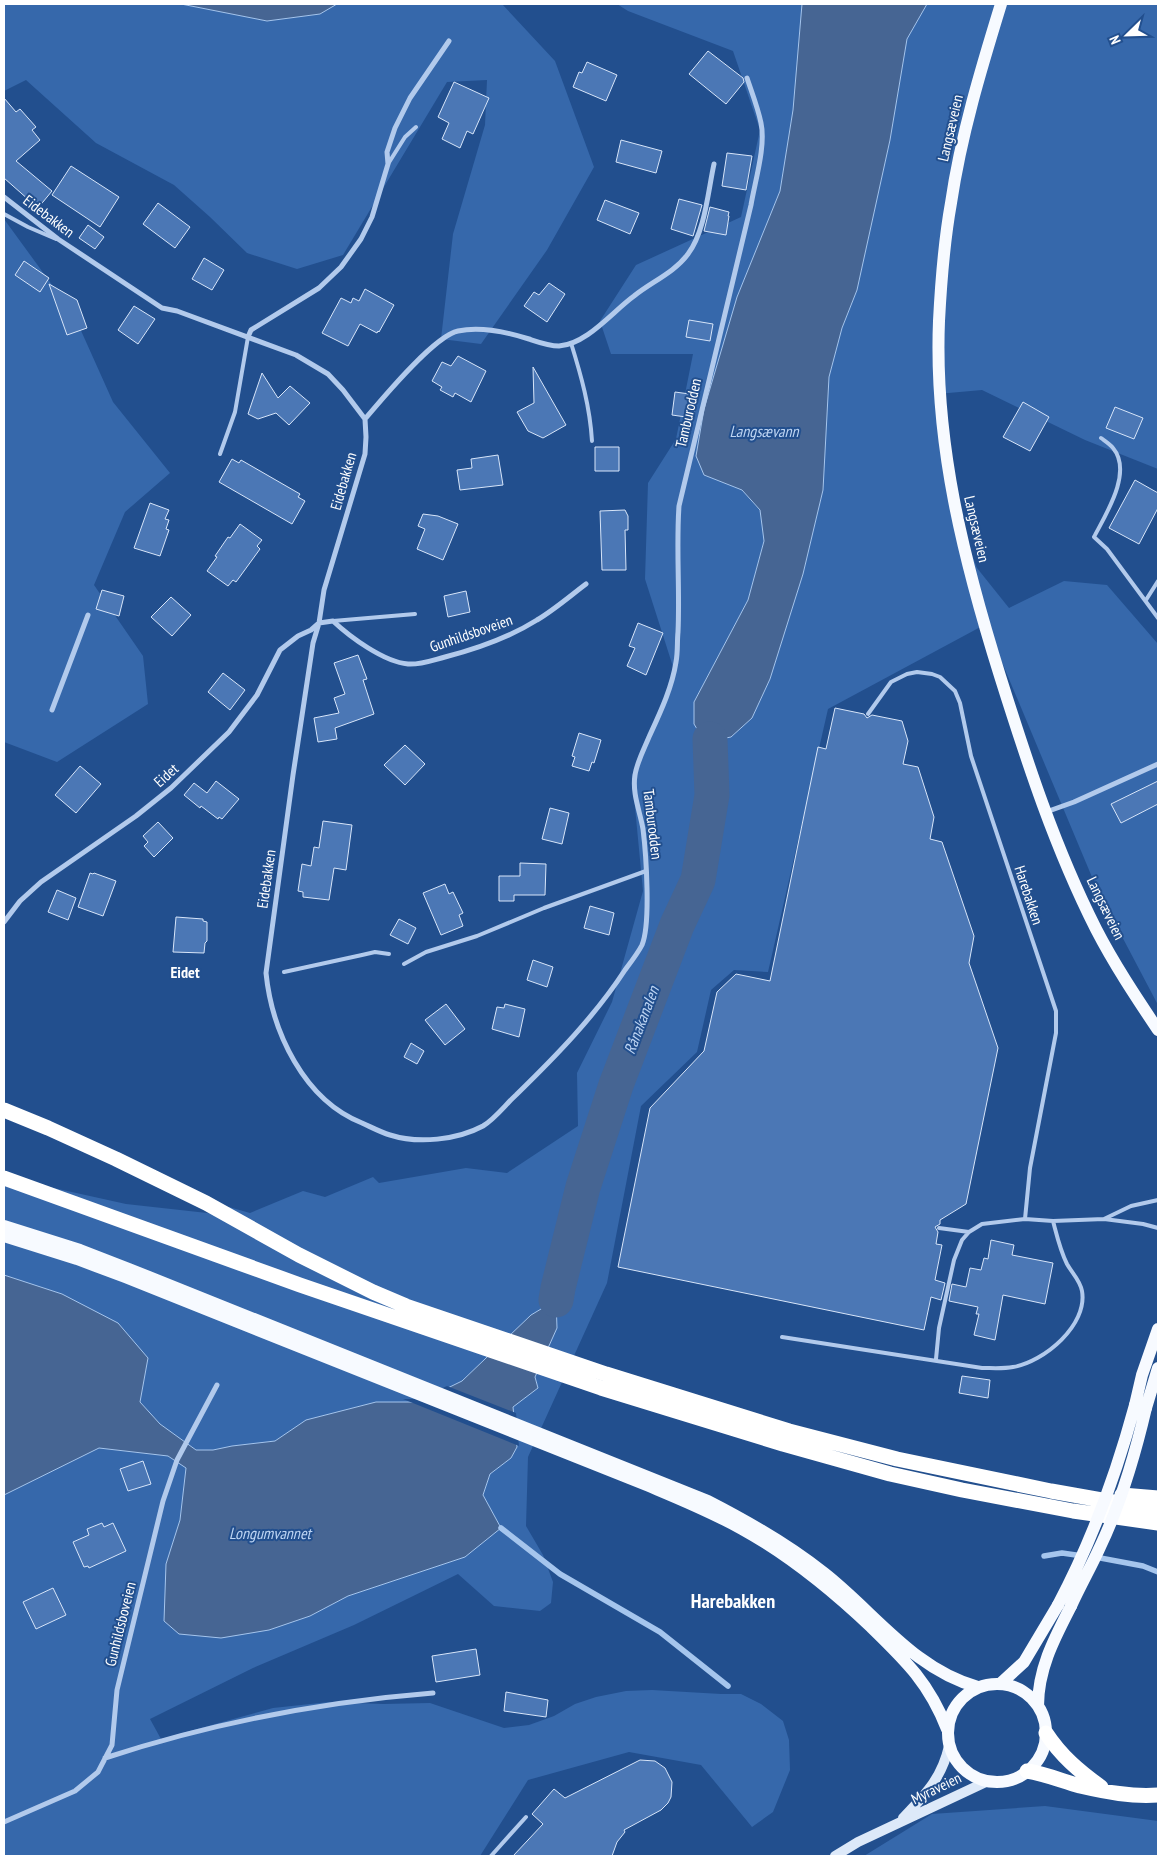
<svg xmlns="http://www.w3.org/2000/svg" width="1162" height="1860" font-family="'PT Sans Narrow',sans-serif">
<rect width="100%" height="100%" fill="#224f8e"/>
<path fill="#3668ab" d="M 4,4 L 181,4 L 267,21 L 320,14 L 337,4 L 502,4 L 555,61 L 594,167 L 547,250 L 481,344 L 441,339 L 453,234 L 485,125 L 487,80 L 447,82 L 343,255 L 297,269 L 247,253 L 210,217 L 174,185 L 96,143 L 26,80 L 4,91 Z
M 617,4 L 802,4 L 793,110 L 780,191 L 737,297 L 704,409 L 704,475 L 742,490 L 760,511 L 764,540 L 748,600 L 694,702 L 705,742 L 731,737 L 752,718 L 770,679 L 803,574 L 823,490 L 829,377 L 842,328 L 857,290 L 890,140 L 907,39 L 927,4 L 1158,4 L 1158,469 L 1085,440 L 982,390 L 937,394 L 948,493 L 977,568 L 1009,608 L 1064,581 L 1107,585 L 1158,644 L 1158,1005 L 1097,889 L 986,624 L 828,709 L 768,972 L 734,970 L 711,990 L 697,1052 L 641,1106 L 607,1283 L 528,1457 L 526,1526 L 543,1555 L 553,1582 L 551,1603 L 540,1611 L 494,1606 L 458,1574 L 354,1625 L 253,1668 L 150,1719 L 161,1739 L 273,1708 L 329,1702 L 383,1704 L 430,1703 L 504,1728 L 529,1725 L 554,1716 L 575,1704 L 596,1697 L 626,1691 L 652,1690 L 721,1694 L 741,1694 L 761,1704 L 783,1721 L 789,1740 L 790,1770 L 773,1812 L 752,1827 L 701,1765 L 629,1752 L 528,1780 L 480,1856 L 4,1856 L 4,1495 L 99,1448 L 168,1456 L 186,1467 L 180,1520 L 166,1564 L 269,1630 L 310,1616 L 348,1596 L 501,1528 L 483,1495 L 490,1474 L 511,1458 L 516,1447 L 512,1407 L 538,1388 L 535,1377 L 557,1327 L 556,1300 L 531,1315 L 462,1381 L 419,1402 L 376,1402 L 306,1420 L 275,1441 L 232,1446 L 213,1450 L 195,1450 L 160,1424 L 140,1402 L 148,1358 L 62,1294 L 4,1275 L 4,1177 L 126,1204 L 225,1215 L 229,1207 L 250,1213 L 303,1191 L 325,1197 L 373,1177 L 379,1183 L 466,1168 L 507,1173 L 578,1126 L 577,1073 L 612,1002 L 643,891 L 632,776 L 675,673 L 645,579 L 648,483 L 676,439 L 693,354 L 611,354 L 600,321 L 636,265 L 741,217 L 760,130 L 733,51 L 628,11 Z
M 4,219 L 74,315 L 113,402 L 170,473 L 125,512 L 94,585 L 143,656 L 148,704 L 57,762 L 4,742 Z
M 1045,1806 L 1158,1821 L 1158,1856 L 864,1856 L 932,1814 Z"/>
<path fill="#466593" stroke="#a5c5ed" d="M 181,4 L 337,4 L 320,14 L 267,21 Z
M 802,4 L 927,4 L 907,39 L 890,140 L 857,290 L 842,328 L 829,377 L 823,490 L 803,574 L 770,679 L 752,718 L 731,737 L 705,742 L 694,724 L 694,702 L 748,600 L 764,541 L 760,510 L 742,490 L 704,475 L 696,456 L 704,409 L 737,297 L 780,191 L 793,110 Z
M 4,1275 L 62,1294 L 118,1323 L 148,1358 L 140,1402 L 160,1424 L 196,1450 L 213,1450 L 232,1446 L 275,1441 L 306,1420 L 376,1402 L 419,1402 L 462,1381 L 531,1315 L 556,1300 L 557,1328 L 535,1377 L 538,1388 L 513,1407 L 517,1447 L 511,1458 L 490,1474 L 483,1495 L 501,1528 L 465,1557 L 348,1596 L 310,1616 L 269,1630 L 221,1638 L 179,1634 L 164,1621 L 166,1564 L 180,1520 L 186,1468 L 168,1456 L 99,1448 L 4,1495 Z"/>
<path fill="#224f8e" d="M 447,1386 L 516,1413 L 519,1446 L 403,1399 L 419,1399 Z"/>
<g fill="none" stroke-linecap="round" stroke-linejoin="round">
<path stroke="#a5c5ed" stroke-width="5.5" d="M 501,1528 L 560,1574 L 660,1632 L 728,1686
M 1044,1556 L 1062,1553 L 1083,1556
M 1095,1557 L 1143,1566 L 1158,1572"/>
<path stroke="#466593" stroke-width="35" d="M 556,1300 L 558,1288 L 583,1187 L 616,1085 L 677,925 L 698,880 L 712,795 L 710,739"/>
</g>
<path fill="#4b77b5" stroke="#d7e5f9" d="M 708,51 L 743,78 L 744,82 L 726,104 L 689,74 Z
M 587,62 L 617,75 L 606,101 L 573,87 L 579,72 L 582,73 Z
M 454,82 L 489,98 L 473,134 L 467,131 L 460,148 L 442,139 L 449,123 L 438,117 Z
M 4,98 L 16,112 L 20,109 L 36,127 L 32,130 L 40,140 L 16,161 L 52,191 L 38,208 L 4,178 Z
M 621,140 L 662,151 L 656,173 L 616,162 Z
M 727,153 L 752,156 L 746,190 L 722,186 Z
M 71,166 L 119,197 L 100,227 L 52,195 Z
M 679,199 L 702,205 L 693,236 L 671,229 Z
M 605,200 L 639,213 L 630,234 L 597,220 Z
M 158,203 L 190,227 L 175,248 L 143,224 Z
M 710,207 L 729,212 L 728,216 L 729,216 L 726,235 L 704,231 Z
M 88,225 L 104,237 L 95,249 L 79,238 Z
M 204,258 L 224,270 L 212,290 L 192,279 Z
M 24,261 L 49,278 L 40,292 L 15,275 Z
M 549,283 L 565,294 L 547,322 L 524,306 L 534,292 L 539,295 Z
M 49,284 L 77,300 L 87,328 L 67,335 Z
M 365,289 L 394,305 L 379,332 L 378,331 L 377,333 L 360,324 L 348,346 L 322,333 L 341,298 L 351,303 L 353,298 L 359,301 Z
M 134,306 L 155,319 L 138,344 L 118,330 Z
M 689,320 L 713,324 L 710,341 L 686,337 Z
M 458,356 L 486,371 L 471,402 L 455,393 L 453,397 L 440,390 L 442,387 L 432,381 L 442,362 L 451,366 Z
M 533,367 L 566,425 L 543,438 L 528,431 L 517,412 L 534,403 Z
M 262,373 L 278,398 L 290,386 L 310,403 L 289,425 L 276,413 L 258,419 L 248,414 Z
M 675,392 L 697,395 L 693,418 L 672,415 Z
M 1023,402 L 1049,417 L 1030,451 L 1003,437 Z
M 1115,407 L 1143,418 L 1134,439 L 1106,428 Z
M 595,447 L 619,447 L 619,471 L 595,471 Z
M 498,455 L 503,485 L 460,490 L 457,470 L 472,468 L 471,459 Z
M 232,459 L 239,463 L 241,460 L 300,494 L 298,497 L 305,501 L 292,524 L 219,482 Z
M 1135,480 L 1158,493 L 1158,508 L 1139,544 L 1109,528 Z
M 150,503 L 169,510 L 165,519 L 169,520 L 166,529 L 169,530 L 160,556 L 134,548 Z
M 625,510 L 628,516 L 628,530 L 625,530 L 626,570 L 602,570 L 600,511 Z
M 423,514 L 438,516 L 458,524 L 443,560 L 417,549 L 425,529 L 418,526 Z
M 240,524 L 262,540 L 257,546 L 260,549 L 236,582 L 233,580 L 228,586 L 207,571 L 217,557 L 215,556 L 228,537 L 230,538 Z
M 102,590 L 124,596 L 119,616 L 96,609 Z
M 466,591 L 470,612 L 448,617 L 444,596 Z
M 171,597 L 191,615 L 172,636 L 151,617 Z
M 638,623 L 663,633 L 646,675 L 627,666 L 635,648 L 629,646 Z
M 358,655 L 367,679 L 363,680 L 374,714 L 335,728 L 337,739 L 318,742 L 314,718 L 339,713 L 334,698 L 345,694 L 334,663 Z
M 223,673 L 245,690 L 230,710 L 208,692 Z
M 835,708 L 864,714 L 867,718 L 872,715 L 902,721 L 908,741 L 903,764 L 918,767 L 934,817 L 930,839 L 942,842 L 974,936 L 969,963 L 998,1048 L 966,1204 L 940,1220 L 940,1224 L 935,1227 L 938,1232 L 936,1244 L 942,1245 L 935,1280 L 945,1283 L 941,1300 L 931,1297 L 924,1330 L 618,1267 L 650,1108 L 704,1051 L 717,992 L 736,974 L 770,981 L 818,747 L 826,749 Z
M 579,733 L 601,740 L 594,763 L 592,762 L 589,771 L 572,766 L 575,757 L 572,756 Z
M 405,745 L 425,764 L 405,785 L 384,765 Z
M 80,766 L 101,784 L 76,813 L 55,795 Z
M 216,781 L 239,799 L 222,819 L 219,817 L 218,819 L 201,806 L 200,808 L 184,795 L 194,783 L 207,793 Z
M 1158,781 L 1158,804 L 1121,823 L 1111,804 Z
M 550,808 L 569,813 L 562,844 L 542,839 Z
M 323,821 L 352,825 L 346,870 L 334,868 L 329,900 L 303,897 L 303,892 L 298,891 L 302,864 L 311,866 L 314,847 L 319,848 Z
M 158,822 L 173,838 L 154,857 L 144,846 L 148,842 L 143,836 Z
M 520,863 L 546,864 L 545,895 L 514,895 L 514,901 L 499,901 L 499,876 L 520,876 Z
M 90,873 L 93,874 L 94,873 L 116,881 L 103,916 L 78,907 Z
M 445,884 L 449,894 L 453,892 L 463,913 L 459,915 L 463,926 L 441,935 L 423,893 Z
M 57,890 L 76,898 L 68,920 L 48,912 Z
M 590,906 L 614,913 L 609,935 L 584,928 Z
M 176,917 L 203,919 L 203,921 L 207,922 L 207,941 L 205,943 L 204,953 L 173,952 Z
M 399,919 L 416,928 L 408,944 L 390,935 Z
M 533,960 L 553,967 L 547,987 L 527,980 Z
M 446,1004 L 465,1029 L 445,1045 L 425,1020 Z
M 505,1004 L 525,1009 L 519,1037 L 492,1029 L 497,1007 L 504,1008 Z
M 411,1043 L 424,1051 L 417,1064 L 404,1057 Z
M 991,1240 L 1014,1245 L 1012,1255 L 1053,1263 L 1045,1304 L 1003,1295 L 995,1340 L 974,1335 L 979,1314 L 976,1314 L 978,1307 L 949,1301 L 952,1284 L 966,1287 L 970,1268 L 981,1270 L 984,1258 L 988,1259 Z
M 962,1376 L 990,1380 L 988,1398 L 959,1393 Z
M 143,1461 L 151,1484 L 128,1491 L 120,1469 Z
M 102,1523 L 104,1527 L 113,1523 L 126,1551 L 89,1568 L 88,1566 L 84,1567 L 73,1542 L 89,1535 L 87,1529 Z
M 53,1588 L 66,1615 L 36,1629 L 23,1602 Z
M 476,1649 L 480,1675 L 436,1682 L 432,1656 Z
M 506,1692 L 548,1700 L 546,1717 L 504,1711 Z
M 640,1760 L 655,1761 L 665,1768 L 672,1782 L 671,1797 L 668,1803 L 661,1810 L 624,1830 L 625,1832 L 617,1842 L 612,1856 L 513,1856 L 543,1824 L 532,1814 L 554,1789 L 565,1798 Z"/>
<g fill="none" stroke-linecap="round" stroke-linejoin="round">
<path stroke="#b2caec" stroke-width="4" d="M 388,164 L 405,137 L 416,127
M 4,214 L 28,227 L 56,239
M 571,343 C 581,375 590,407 592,441
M 1101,438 C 1105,441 1110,444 1113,448 C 1133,472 1106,514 1094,537 L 1107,549 L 1158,618
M 220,454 L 235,412 L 248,337
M 1146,600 L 1158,581
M 333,621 L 415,614
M 868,714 L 891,682 L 907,674 L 917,672 L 932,674 L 940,677 L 955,691 L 960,703 L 971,756 L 1056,1011 L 1056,1033 L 1030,1168 L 1025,1219
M 404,964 L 426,952 L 477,936 L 544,908 L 646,871
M 284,972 L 362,955 L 375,952 L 389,954
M 1104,1219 L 1131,1206 L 1158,1200
M 939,1228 L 969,1232
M 782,1337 L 982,1368 C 992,1368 1003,1369 1013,1367 C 1044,1362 1088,1325 1082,1291 C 1080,1280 1072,1273 1067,1264 C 1060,1250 1057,1236 1053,1221
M 936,1359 L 939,1328 L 954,1260 L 962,1240 L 969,1232 L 982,1224 L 1025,1219 L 1053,1221 L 1104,1219 L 1143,1224 L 1158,1228
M 491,1856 L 526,1817"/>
<path stroke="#b2caec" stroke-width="5" d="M 4,197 L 58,239 L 162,308 L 177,311 L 296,355 L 328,374 L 343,390 L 365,419 L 366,437 L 365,454 L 324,590 L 319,623 L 313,643 L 293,775 L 266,973 C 272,1032 304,1100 362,1123 C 371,1127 380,1132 390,1135 C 418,1144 457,1140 483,1126 C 495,1119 506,1104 516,1095 C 556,1056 595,1016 625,970 C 631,962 638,953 642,945 C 651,924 646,853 643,829 C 640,811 632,794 635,775 C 637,762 644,749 649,737 C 660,713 672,688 676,662 C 678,652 677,641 678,632 C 680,590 676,548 679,506 L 751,205 C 755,181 766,146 761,123 C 758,108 752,93 747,78
M 248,337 L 251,330 L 319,288 L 341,267 L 361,239 L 372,217 L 388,164 L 387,152 L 395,128 L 410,98 L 449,41
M 365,419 C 382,399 434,336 458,331 C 481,326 507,332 529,339 C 538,342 549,346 559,346 C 587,344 612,312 634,296 C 651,282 674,273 688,254 C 705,232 708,191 714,164
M 52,710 L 88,615
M 1046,812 L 1074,802 L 1158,764
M 4,922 L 20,901 L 41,882 L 136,816 L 171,788 L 229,732 L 257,695 L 280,650 L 298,636 L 311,630 L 319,623 L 333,621 C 350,637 384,662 408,664 C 420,665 433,660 445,657 C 476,649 510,637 537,620 C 554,610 570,596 586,584
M 105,1758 C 212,1723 321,1702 433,1693
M 4,1822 L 75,1791 L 98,1772 L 112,1745 L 117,1690 L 163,1501 L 177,1460 L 217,1385"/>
<path stroke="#dde9f9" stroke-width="10" d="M 903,1818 C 925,1795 942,1778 949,1746
M 835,1856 L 858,1842 L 988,1781"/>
<path stroke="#f7faff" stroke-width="12" d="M 1001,4 C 981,69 961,135 951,203 C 944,242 941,282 939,321 C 934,443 964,561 1000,676 C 1027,762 1055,848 1096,929 C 1114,964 1136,997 1158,1030
M 4,1226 L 80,1250 L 129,1269 L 708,1501 C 749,1522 788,1544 824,1573 C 874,1612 914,1670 978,1687
M 4,1236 L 77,1259 L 125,1277 L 649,1486 C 680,1499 712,1512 742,1529 C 789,1555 832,1590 871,1627 C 906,1661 929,1683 947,1729
M 1135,1405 L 1142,1375 L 1158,1329
M 1146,1408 L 1158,1368
M 1000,1684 L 1024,1662 L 1058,1605
M948 1733a49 49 0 1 1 98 0a49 49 0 1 1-98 0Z
M 1038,1706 C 1038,1669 1054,1639 1071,1606"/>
<path stroke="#fff" stroke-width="15" d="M 4,1110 L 48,1128 L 116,1159 L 206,1203 L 299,1255 L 373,1292 L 406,1306 L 606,1374 L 789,1431 L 897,1459 L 1051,1491 L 1158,1510
M 4,1178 L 300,1285 L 601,1388 L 783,1444 L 890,1474 L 962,1490 L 1073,1511 L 1158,1523
M 1122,1495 L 1158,1498
M 1046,1733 C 1061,1756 1079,1771 1101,1787
M 1027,1771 C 1046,1774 1062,1781 1080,1786 C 1106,1792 1132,1797 1158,1795"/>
<path stroke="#f7faff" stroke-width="12" d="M 1058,1605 C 1092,1541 1116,1475 1135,1405
M 1071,1606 C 1080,1586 1091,1567 1100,1547 C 1121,1503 1135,1455 1146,1408"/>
</g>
<g text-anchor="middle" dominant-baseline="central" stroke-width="4" stroke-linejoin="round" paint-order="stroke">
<g font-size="15" fill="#fff" stroke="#224f8e">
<text transform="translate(950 128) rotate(-77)">Langsæveien</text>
<text transform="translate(49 216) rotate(37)">Eidebakken</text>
<text transform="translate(688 413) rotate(-77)">Tamburodden</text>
<text transform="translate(343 481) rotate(-74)">Eidebakken</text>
<text transform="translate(977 529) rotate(77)">Langsæveien</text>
<text transform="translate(471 633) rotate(-19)">Gunhildsboveien</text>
<text transform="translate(166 775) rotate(-42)">Eidet</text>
<text transform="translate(653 824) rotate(83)">Tamburodden</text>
<text transform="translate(266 879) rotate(-82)">Eidebakken</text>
<text transform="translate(1029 895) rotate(72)">Harebakken</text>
<text transform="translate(1106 908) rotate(64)">Langsæveien</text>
<text transform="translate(120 1624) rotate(-76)">Gunhildsboveien</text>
<text transform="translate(936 1788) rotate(-26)">Myraveien</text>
</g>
<g font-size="16" font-style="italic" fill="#bed5f3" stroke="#224f8e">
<text x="764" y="431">Langsævann</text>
<text transform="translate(641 1020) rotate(-69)">Rånakanalen</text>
<text x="270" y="1533">Longumvannet</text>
</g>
<g font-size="16" font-weight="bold" fill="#fff" stroke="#224f8e">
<text x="185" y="972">Eidet</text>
</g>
<g font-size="20" font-weight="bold" fill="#fff" stroke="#224f8e">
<text x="733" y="1601">Harebakken</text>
</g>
</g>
<rect width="1162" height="1860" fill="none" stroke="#ffffff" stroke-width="10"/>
<g transform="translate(1127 35) rotate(247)" stroke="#224f8e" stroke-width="4" paint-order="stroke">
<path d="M0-4L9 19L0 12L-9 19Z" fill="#ffffff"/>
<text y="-8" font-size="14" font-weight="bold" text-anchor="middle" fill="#ffffff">N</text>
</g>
</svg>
